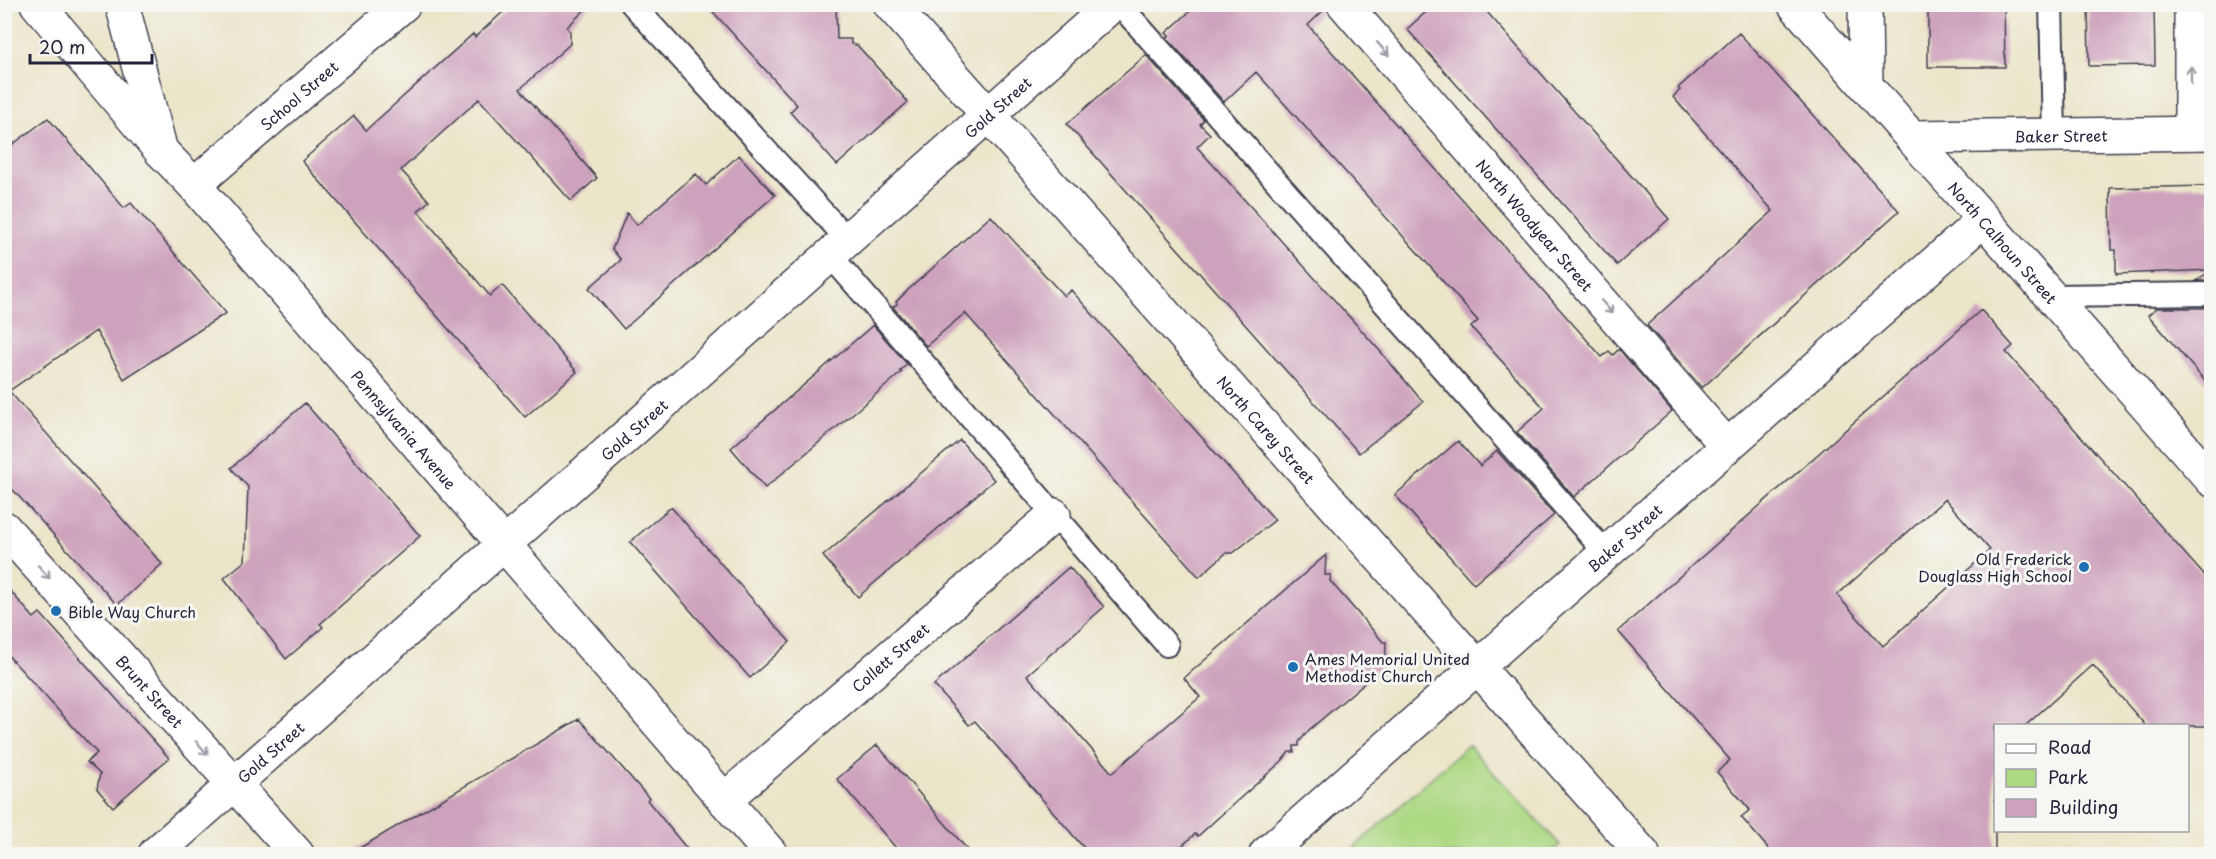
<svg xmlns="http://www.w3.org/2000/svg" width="2216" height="859" font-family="'Playpen Sans',sans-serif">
<rect width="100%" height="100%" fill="#f6f6f2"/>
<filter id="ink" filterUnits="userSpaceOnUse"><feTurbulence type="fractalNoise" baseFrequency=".0167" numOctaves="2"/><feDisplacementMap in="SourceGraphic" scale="12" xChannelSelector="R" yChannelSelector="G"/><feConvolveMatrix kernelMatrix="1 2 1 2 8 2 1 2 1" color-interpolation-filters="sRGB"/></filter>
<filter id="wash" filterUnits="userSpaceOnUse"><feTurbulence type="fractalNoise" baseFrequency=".008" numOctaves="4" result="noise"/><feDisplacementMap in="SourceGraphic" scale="24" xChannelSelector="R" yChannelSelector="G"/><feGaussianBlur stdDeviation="1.35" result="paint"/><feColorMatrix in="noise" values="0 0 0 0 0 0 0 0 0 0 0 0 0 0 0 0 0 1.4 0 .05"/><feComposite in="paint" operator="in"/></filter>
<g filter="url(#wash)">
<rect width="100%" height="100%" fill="#ebe5c9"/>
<path fill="#add985" stroke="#687e60" stroke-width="1.5" d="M 1468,745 L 1560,845 L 1549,854 L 1347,854 Z"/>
<g id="blocks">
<path fill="#cea2bc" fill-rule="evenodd" d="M 512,4 L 591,4 L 567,27 L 570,31 L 570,44 L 520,89 L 597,178 L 571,201 L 479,99 L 401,170 L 429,201 L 418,211 L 490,296 L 502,285 L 577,372 L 525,417 L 302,161 L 354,116 L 366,130 L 473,34 L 475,37 Z
M 706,4 L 836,4 L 837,39 L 851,39 L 851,44 L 857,45 L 908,102 L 837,165 L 790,112 L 797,105 Z
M 1198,4 L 1326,4 L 1326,8 L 1308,25 L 1602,357 L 1609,351 L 1613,355 L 1619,349 L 1672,411 L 1574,497 L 1517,432 L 1544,408 L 1471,327 L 1478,321 L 1418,253 L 1256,72 L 1224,102 L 1167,38 L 1169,36 L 1166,33 Z
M 1435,4 L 1480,4 L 1669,219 L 1617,265 L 1407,29 Z
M 1928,4 L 2004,4 L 2005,67 L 1928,67 Z
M 2088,4 L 2154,5 L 2155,65 L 2089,66 Z
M 1739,33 L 1899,211 L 1702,388 L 1647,325 L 1773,211 L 1673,97 L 1680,90 L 1678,88 Z
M 1146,55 L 1204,120 L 1200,124 L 1210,134 L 1197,147 L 1380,351 L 1423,402 L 1359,453 L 1067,124 Z
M 48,118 L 124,208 L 131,203 L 226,313 L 124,379 L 96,331 L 9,391 L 162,564 L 117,605 L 4,480 L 4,151 Z
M 739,155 L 775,195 L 624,329 L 589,288 L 621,260 L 612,249 L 627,213 L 637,225 L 696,174 L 706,185 Z
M 2211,186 L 2211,280 L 2196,281 L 2211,270 L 2116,274 L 2116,250 L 2111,250 L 2110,188 Z
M 991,216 L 1064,296 L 1071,290 L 1275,520 L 1233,553 L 1226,553 L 1199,577 L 965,313 L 926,346 L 893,307 L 897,304 L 896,302 L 908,290 Z
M 2157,308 L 2211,308 L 2211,388 L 2148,315 Z
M 1981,310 L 2013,346 L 2006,352 L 2211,583 L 2211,726 L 2146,726 L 2093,665 L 2025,726 L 1995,726 L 1995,855 L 1774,855 L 1741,817 L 1750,810 L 1717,772 L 1730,760 L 1618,631 ZM 1945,499 L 1990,550 L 1883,646 L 1837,595 Z
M 873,325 L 907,364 L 900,371 L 902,372 L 765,488 L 731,448 Z
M 305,403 L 420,536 L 320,624 L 323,627 L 286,659 L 224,578 L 245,561 L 248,487 L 231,468 Z
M 960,440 L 994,480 L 858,597 L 823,556 Z
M 1458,441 L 1480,466 L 1497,451 L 1554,515 L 1474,584 L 1395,495 Z
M 671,507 L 790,642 L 750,678 L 630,542 Z
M 1326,555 L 1325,575 L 1331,575 L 1330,581 L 1383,642 L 1386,642 L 1385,673 L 1376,673 L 1309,730 L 1299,742 L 1299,746 L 1294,746 L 1294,752 L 1289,752 L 1282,761 L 1220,816 L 1198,836 L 1195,834 L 1172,855 L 1090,855 L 975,721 L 969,725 L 934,685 L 1069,567 L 1104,607 L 1027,675 L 1112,773 L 1200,697 L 1184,678 Z
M 4,584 L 34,618 L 40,613 L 169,758 L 113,807 L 97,789 L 100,774 L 87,762 L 97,753 L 4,651 Z
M 579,719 L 649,798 L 647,800 L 692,855 L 348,855 Z
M 877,745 L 907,779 L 972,855 L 902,855 L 866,813 L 837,779 Z"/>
</g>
</g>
<g filter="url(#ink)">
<use href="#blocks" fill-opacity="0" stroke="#403f50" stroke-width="1.5"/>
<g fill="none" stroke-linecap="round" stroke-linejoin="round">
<defs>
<path id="service" d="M 632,4 L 848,240
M 1119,4 L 1606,553
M 2051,4 L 2054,135
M 830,255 L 1167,645
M 2050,296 L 2212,294"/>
<g id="minor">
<path id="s1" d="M 1344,4 L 1727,446"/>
<path d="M 1865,4 L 1866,86"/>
<path d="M 2191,133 L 2191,4"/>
<path id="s2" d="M 1911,137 L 2212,480"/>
<path id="s3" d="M 194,185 L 404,4"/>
<path id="s4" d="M 4,528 L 297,854"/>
<path id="s5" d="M 724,800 L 1054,515"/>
<path id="s6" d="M 1266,854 L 1983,220"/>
</g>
<g id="tertiary">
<path id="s7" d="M 890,4 L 1643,854"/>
<path id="s8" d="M 1794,4 L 1911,137 L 2212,133"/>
<path id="s9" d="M 155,854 L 1113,4"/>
</g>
<path id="secondary" d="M 122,4 L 161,151"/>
<g id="primary">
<path id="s10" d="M 37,4 L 161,151 L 194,185 L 771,854"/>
</g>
</defs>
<use href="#service" stroke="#403f50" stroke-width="26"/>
<use href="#minor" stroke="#403f50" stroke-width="36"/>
<use href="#tertiary" stroke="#403f50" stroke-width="36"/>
<use href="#secondary" stroke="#403f50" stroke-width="36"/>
<use href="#primary" stroke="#403f50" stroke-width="36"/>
<use href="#service" stroke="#fff" stroke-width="22"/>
<use href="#minor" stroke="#fff" stroke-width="33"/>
<use href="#tertiary" stroke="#fff" stroke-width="33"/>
<use href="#secondary" stroke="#fff" stroke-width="33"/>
<use href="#primary" stroke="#fff" stroke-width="33"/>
</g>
<defs><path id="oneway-shaft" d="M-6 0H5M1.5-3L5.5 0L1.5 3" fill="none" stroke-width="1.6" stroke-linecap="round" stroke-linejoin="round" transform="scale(1.5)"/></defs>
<g stroke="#9c9ca7">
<use href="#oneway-shaft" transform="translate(1383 49) rotate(49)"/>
<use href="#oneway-shaft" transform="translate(2191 75) rotate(-90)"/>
<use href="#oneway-shaft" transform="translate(1607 307) rotate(49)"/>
<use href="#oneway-shaft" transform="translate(44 572) rotate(48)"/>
<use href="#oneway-shaft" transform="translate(202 748) rotate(48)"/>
</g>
</g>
<g fill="#1f6fb2" stroke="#f6f6f2" stroke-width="2">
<circle cx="2084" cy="567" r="6"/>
<circle cx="56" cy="611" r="6"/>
<circle cx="1293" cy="667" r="6"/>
</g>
<g text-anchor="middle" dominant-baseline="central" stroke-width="6" stroke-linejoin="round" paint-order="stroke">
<g font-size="15" fill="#22223b" stroke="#f6f6f2">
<text stroke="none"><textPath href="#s3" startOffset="138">School Street</textPath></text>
<text stroke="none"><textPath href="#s9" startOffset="1126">Gold Street</textPath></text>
<text stroke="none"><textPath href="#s8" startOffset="327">Baker Street</textPath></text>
<text stroke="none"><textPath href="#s1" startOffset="292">North Woodyear Street</textPath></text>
<text stroke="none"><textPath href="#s2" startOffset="140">North Calhoun Street</textPath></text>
<text stroke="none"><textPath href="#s10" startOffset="562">Pennsylvania Avenue</textPath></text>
<text stroke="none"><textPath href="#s7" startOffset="568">North Carey Street</textPath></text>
<text stroke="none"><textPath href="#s9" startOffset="640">Gold Street</textPath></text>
<text stroke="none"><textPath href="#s6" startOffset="478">Baker Street</textPath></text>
<text stroke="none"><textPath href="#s5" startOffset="219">Collett Street</textPath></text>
<text stroke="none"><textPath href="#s4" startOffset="219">Brunt Street</textPath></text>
<text stroke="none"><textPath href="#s9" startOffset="154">Gold Street</textPath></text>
</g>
<g font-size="15" fill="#22223b" stroke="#f6f6f2" text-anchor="start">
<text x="2072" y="558" text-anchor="end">Old Frederick<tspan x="2072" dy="17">Douglass High School</tspan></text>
<text x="68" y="611">Bible Way Church</text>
<text x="1305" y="658">Ames Memorial United<tspan x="1305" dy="17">Methodist Church</tspan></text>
</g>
</g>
<rect width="2216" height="859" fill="none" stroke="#f6f6f2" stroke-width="24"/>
<rect x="1994" y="724" width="195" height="108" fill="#f6f6f2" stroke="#a1a1a9" stroke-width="1.5"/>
<rect x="2006" y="744" width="30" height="9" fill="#ffffff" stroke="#a1a1a9" stroke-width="1.5"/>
<text x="2048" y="754" font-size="18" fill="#22223b">Road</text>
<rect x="2006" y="769" width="30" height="18" fill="#add985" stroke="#a1a1a9" stroke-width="1.5"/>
<text x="2048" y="784" font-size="18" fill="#22223b">Park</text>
<rect x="2006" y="799" width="30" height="18" fill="#cea2bc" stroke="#a1a1a9" stroke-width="1.5"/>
<text x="2048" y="814" font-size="18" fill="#22223b">Building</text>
<path d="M30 54v9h122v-9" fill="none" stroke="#22223b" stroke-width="3"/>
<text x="39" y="54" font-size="18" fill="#22223b" stroke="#f6f6f2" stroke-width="4.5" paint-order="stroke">20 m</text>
</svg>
